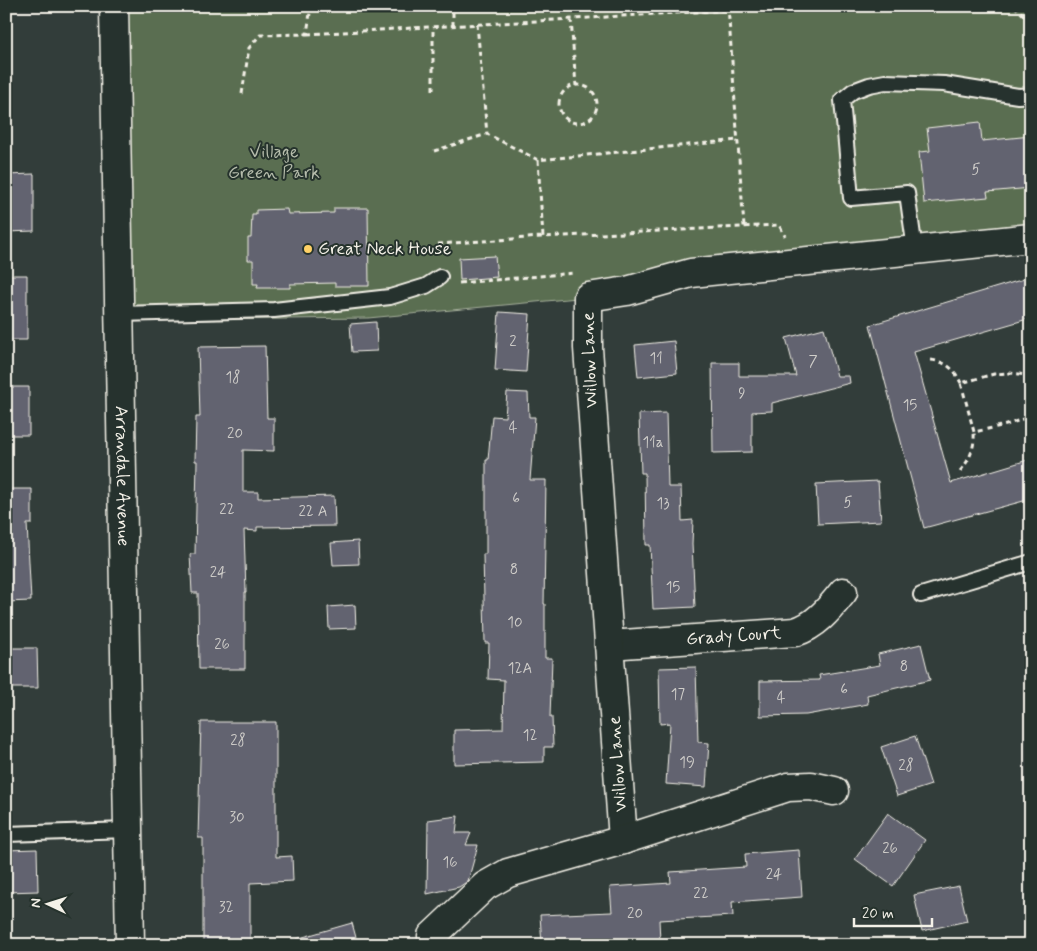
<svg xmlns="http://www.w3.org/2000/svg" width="1037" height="951" font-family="Mynerve,sans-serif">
<rect width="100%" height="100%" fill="#323d3a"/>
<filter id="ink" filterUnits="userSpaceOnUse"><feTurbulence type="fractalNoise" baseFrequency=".02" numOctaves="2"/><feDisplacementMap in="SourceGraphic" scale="10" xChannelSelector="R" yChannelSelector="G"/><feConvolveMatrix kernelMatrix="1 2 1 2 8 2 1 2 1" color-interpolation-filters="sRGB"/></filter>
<g filter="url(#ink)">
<path fill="#5a6e51" stroke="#a7b09c" d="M 114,6 L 1031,6 L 1031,238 L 588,297 L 368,318 L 119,321 Z"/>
<path fill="#626370" stroke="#f4f1e8" d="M 980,122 L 982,141 L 1031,136 L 1031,188 L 987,192 L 988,197 L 924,203 L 919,152 L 930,151 L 927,128 Z
M 34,174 L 34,231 L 6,232 L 6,175 Z
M 334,208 L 368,208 L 369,286 L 335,286 L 335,283 L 290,284 L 290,288 L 257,288 L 258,284 L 253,284 L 253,260 L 248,260 L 248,238 L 251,238 L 252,214 L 256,214 L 256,210 L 287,209 L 288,214 L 334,213 Z
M 495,256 L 497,277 L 460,280 L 459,258 Z
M 6,275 L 27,275 L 27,340 L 6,340 Z
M 1031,277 L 1031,318 L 914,352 L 951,483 L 1031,459 L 1031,499 L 924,528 L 870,325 Z
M 499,312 L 530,314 L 526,372 L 495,370 Z
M 376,322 L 377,351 L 352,352 L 350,324 Z
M 824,328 L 837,376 L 849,376 L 850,383 L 772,403 L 772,411 L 752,412 L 752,452 L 713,453 L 712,363 L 739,363 L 739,376 L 796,376 L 786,338 Z
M 674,341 L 677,373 L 638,377 L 635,345 Z
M 265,346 L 267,418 L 274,418 L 274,451 L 243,450 L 243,492 L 258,492 L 258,498 L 334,496 L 335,526 L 257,527 L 257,531 L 244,530 L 246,592 L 245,592 L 245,669 L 199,669 L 198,593 L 192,593 L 190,554 L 195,554 L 197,461 L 195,461 L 196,417 L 200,417 L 198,347 Z
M 6,387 L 29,387 L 29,435 L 6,435 Z
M 507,392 L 528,393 L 529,417 L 535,417 L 530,480 L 546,480 L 544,604 L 545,604 L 545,658 L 552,658 L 550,717 L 552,717 L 553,747 L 544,747 L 544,762 L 454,764 L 454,730 L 503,729 L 504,680 L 488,679 L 489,643 L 485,643 L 483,554 L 486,554 L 486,460 L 488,460 L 492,416 L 505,417 Z
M 666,413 L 668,487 L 681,487 L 682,521 L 693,520 L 692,544 L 695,607 L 653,609 L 650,545 L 646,545 L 645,473 L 641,473 L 639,414 Z
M 878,481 L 881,521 L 818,524 L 816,484 Z
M 6,489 L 32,489 L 32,524 L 27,524 L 31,601 L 6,602 Z
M 358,541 L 359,564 L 333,565 L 331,543 Z
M 355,605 L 356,628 L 329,629 L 328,607 Z
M 921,644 L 930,680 L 867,695 L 868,704 L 806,715 L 760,716 L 760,681 L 820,680 L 819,675 L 880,665 L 878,654 Z
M 6,648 L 37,648 L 38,688 L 6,688 Z
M 696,667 L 698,742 L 709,743 L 706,787 L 666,784 L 670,723 L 660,724 L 659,668 Z
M 201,722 L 276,722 L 276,857 L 292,856 L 293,881 L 250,883 L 250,945 L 203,945 L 203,838 L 198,838 Z
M 915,736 L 931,785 L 897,796 L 881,747 Z
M 888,813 L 925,840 L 893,886 L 855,859 Z
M 458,816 L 456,833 L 471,833 L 466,845 L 478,845 L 468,881 L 459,887 L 427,894 L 428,820 Z
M 37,849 L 38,891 L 6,892 L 6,850 Z
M 799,850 L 802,897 L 732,902 L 733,916 L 659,920 L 660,941 L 589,945 L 542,945 L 540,915 L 612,912 L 610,887 L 671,883 L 670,872 L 746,867 L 745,854 Z
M 959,886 L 967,921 L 922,931 L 914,895 Z
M 352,923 L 358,945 L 297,945 L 296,939 Z"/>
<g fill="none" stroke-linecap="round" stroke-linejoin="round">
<defs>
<path id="lane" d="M 915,250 L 907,193 L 851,198 L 842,100 L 853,91 L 869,85 L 885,82 L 944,84 L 1018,96 L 1031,95
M 119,314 L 274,310 L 390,297 L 426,286 L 440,277
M 921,595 L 1031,562
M 6,834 L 128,830"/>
<g id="street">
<path id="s1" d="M 609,645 L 795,632 C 816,626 830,608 843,592"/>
<path d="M 623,840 L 588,348 L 588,297 L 627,291 L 691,273 L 1031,238"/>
<path d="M 432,936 L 485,886 L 508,873 L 623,840 L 788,787 L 811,786 L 834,791"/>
</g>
<g id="secondary">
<path id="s2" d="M 114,6 L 130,945"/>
</g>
</defs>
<use href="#lane" stroke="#f4f1e8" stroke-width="18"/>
<use href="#street" stroke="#f4f1e8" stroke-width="31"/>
<use href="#secondary" stroke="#f4f1e8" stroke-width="31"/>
<path stroke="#f4f1e8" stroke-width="3" stroke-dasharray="5 4" stroke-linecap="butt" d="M 728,6 L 744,227
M 1014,6 L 1031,22
M 571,19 L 576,86
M 477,24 L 487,134
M 453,26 L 453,6
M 307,34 L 729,10
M559 104a19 19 0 1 1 38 0a19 19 0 1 1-38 0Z
M 433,90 L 433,27
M 242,94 L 249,48 L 260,35 L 307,34 L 311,6
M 434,151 L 487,134 L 538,160 L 738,140
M 538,160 L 543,237 L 779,225 L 785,236
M 438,244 L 542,237
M 459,283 L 575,273
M 931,360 C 947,362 954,369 961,383
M 1031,374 L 1027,375 L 1010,373 L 994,374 L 961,383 L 974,432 L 1006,425 L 1023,419 L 1031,412
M 960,471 C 970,460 975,447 974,432"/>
<use href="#lane" stroke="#26332d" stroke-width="14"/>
<use href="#street" stroke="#26332d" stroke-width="28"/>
<use href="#secondary" stroke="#26332d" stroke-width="28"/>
</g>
</g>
<circle fill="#ffd166" stroke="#26332d" stroke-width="2" cx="308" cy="249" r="5"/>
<g text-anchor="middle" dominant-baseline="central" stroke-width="4" stroke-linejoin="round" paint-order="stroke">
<g font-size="15" fill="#d0ceca">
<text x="976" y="170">5</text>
<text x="513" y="342">2</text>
<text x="656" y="359">11</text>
<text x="813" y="362">7</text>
<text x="233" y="378">18</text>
<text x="742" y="394">9</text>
<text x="910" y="406">15</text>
<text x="513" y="428">4</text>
<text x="235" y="434">20</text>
<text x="653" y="443">11a</text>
<text x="516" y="499">6</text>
<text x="848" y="503">5</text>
<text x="663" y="504">13</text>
<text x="227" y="510">22</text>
<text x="313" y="512">22 A</text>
<text x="514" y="570">8</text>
<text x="218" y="573">24</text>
<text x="673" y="588">15</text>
<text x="515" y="623">10</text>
<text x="222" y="645">26</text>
<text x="904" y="667">8</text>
<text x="520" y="669">12A</text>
<text x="844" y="690">6</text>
<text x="678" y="695">17</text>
<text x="781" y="698">4</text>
<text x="530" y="736">12</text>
<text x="238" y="741">28</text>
<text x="687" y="763">19</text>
<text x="906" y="766">28</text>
<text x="237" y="818">30</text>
<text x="890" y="849">26</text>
<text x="450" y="863">16</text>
<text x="774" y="875">24</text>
<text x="701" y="894">22</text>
<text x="226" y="908">32</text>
<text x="635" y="914">20</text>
</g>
<g font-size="18" fill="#b6bdac" stroke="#26332d">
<text x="274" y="152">Village<tspan x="274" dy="21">Green Park</tspan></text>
</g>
<g font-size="18" fill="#f4f1e8" stroke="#26332d" text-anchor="start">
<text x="318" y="249">Great Neck House</text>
</g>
<g font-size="18" fill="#f4f1e8" stroke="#26332d">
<text transform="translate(590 360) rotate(-92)">Willow Lane</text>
<text stroke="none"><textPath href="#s2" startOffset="470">Arrandale Avenue</textPath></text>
<text stroke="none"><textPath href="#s1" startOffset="125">Grady Court</textPath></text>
<text transform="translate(618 764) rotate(-94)">Willow Lane</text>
</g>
</g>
<rect width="1037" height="951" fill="none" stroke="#26332d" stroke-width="25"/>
<rect x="12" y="12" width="1012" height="926" fill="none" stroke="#f4f1e8" stroke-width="2" filter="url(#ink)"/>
<g transform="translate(48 904) rotate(274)" stroke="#26332d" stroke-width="4" paint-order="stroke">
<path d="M0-4L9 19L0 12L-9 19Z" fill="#f4f1e8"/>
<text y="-8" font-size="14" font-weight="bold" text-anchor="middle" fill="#f4f1e8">N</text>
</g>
<path d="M854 918v8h78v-8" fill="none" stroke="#f4f1e8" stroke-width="2.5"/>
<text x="862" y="918" font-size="15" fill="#f4f1e8" stroke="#26332d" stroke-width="4" paint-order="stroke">20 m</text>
</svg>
